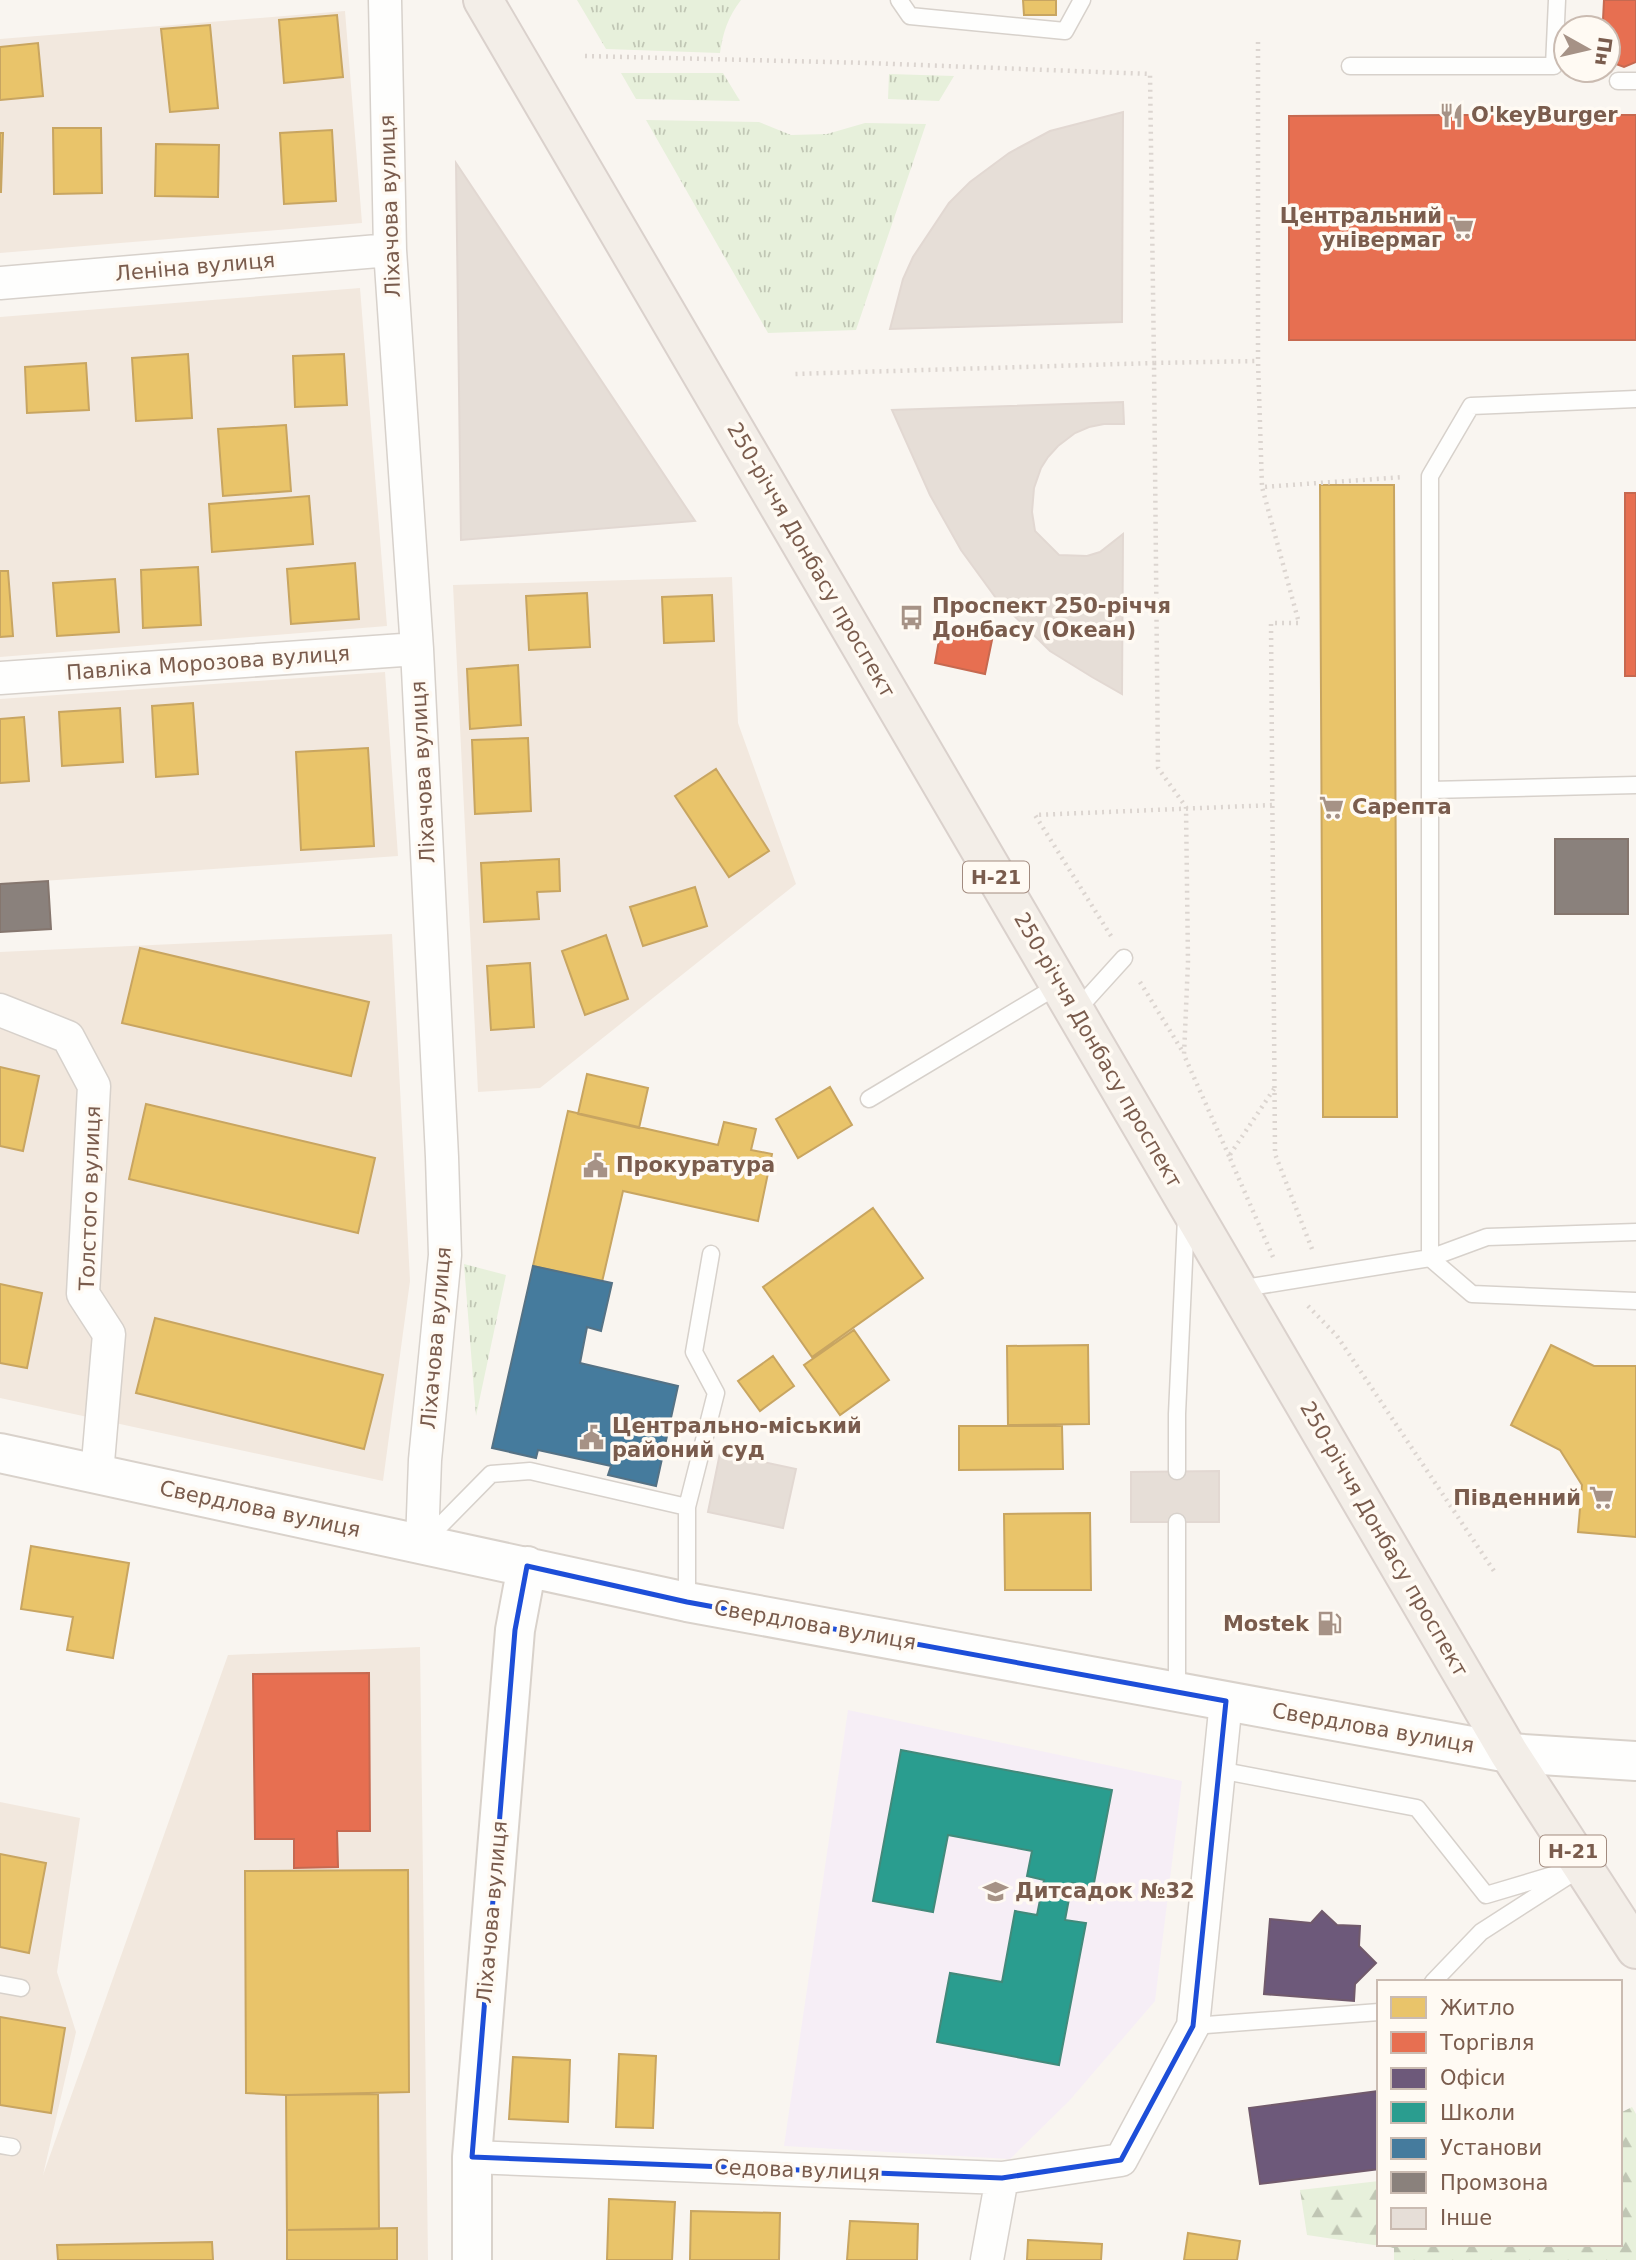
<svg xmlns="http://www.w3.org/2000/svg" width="1636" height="2260" font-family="'DejaVu Sans',sans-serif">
<defs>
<pattern id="grass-tufts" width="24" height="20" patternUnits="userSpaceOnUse" patternTransform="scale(1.75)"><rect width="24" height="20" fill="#e7f0db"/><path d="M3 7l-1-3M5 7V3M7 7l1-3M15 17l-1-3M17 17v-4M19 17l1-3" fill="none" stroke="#c0c6b4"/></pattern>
<pattern id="forest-firs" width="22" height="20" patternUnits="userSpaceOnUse" patternTransform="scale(1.75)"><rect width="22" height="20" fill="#e7f0db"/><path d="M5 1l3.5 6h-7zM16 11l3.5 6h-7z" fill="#c0c6b4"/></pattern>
</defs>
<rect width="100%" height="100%" fill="#f9f5f0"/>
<path fill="#f2e8de" d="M 345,11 L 362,223 L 0,253 L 0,39 Z
M 360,288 L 387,626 L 0,657 L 0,317 Z
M 732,577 L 738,723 L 796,884 L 540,1088 L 478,1092 L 453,585 Z
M 385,672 L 398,856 L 0,884 L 0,699 Z
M 392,934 L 410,1281 L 383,1481 L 0,1398 L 0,952 Z
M 420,1647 L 428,2260 L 0,2260 L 0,1802 L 80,1818 L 57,1972 L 76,2032 L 43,2175 L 228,1655 Z"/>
<path fill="#f6eef6" d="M 848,1710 L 1182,1781 L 1155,2001 L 1069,2101 L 1010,2159 L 784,2146 Z"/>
<path fill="url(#grass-tufts)" d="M 577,0 L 741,0 C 728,17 723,32 720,53 L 606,49 Z
M 621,73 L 723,73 L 740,101 L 636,99 Z
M 889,74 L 954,76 L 939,101 L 888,99 Z
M 646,120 L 759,122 L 791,135 L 827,134 L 865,123 L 926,124 L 856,330 L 768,333 Z
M 464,1264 L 506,1275 L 476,1416 Z"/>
<path fill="url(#forest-firs)" d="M 1632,2107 L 1636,2114 L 1636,2260 L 1394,2260 L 1394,2248 L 1307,2235 L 1300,2190 L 1379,2181 L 1379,2244 L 1620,2244 L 1620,2113 Z"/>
<path fill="#e9c46a" stroke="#c8a561" stroke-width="2" d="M 1023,0 L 1056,0 L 1056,15 L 1024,15 Z
M 337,15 L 343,77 L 284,83 L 279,20 Z
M 210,25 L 218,108 L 170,112 L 161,29 Z
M 38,43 L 43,96 L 0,100 L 0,47 Z
M 53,128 L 101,128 L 102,193 L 54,194 Z
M 332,130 L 336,201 L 284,204 L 280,133 Z
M 0,133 L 3,133 L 1,192 L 0,192 Z
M 156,144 L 219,145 L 218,197 L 155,196 Z
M 188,354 L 192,418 L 136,421 L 132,358 Z
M 344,354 L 347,405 L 295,407 L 293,356 Z
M 86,363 L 89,410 L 27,413 L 25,367 Z
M 286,425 L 291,491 L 223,496 L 218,429 Z
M 1320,485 L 1394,485 L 1397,1117 L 1323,1117 Z
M 309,496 L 313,544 L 212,552 L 209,504 Z
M 355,563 L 359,619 L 291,624 L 287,569 Z
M 198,567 L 201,625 L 143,628 L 141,570 Z
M 0,571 L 8,571 L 13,636 L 0,637 Z
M 115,579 L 119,632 L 57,636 L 53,583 Z
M 587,593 L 590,647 L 529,650 L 526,596 Z
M 712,595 L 714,641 L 664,643 L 662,597 Z
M 518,665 L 521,725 L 470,729 L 467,669 Z
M 193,703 L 198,774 L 156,777 L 152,706 Z
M 120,708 L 123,762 L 62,766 L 59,712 Z
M 24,717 L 29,781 L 0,783 L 0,719 Z
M 528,738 L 531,811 L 475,814 L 472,740 Z
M 368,748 L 374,846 L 301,850 L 296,752 Z
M 716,769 L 769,851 L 729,877 L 675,796 Z
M 559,859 L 560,891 L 537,892 L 539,919 L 484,922 L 481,863 Z
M 695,887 L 707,926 L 643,946 L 630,907 Z
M 606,935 L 628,999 L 585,1015 L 562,951 Z
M 140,948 L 369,1002 L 351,1076 L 122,1023 Z
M 530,963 L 534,1027 L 491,1030 L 487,966 Z
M 0,1067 L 39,1076 L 23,1151 L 0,1146 Z
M 587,1074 L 648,1088 L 639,1128 L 578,1114 Z
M 830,1087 L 852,1125 L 798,1158 L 776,1119 Z
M 146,1104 L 375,1158 L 358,1233 L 129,1179 Z
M 568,1111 L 718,1145 L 724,1122 L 756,1129 L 751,1150 L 772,1154 L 758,1221 L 623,1191 L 602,1282 L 533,1266 Z
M 873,1208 L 923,1278 L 812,1357 L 763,1287 Z
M 0,1284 L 42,1293 L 27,1368 L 0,1363 Z
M 155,1318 L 383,1375 L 364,1449 L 136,1393 Z
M 854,1330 L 889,1380 L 840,1415 L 804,1365 Z
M 1088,1345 L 1089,1424 L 1008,1425 L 1007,1346 Z
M 1551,1345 L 1594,1366 L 1636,1366 L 1636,1537 L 1578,1532 L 1582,1485 L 1560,1450 L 1511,1425 Z
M 773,1356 L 794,1386 L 760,1411 L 738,1381 Z
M 959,1426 L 1062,1426 L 1063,1469 L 959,1470 Z
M 1090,1513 L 1091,1590 L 1005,1590 L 1004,1514 Z
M 31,1546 L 129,1563 L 113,1658 L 67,1650 L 73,1617 L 21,1609 Z
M 0,1854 L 46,1863 L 29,1953 L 0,1947 Z
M 408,1870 L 409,2092 L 286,2095 L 246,2093 L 245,1871 Z
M 0,2017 L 65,2028 L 51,2113 L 0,2105 Z
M 619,2054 L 656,2056 L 653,2128 L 616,2127 Z
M 513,2057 L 570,2060 L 568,2122 L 509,2119 Z
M 378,2094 L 379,2229 L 287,2230 L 286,2095 Z
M 609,2199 L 675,2202 L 672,2260 L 607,2260 Z
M 691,2211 L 780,2213 L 779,2260 L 690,2260 Z
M 850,2221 L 918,2224 L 917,2260 L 847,2260 Z
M 397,2228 L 397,2260 L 287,2260 L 287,2230 Z
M 1188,2233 L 1240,2241 L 1237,2260 L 1184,2260 Z
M 1028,2240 L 1102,2244 L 1101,2260 L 1027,2260 Z
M 212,2242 L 213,2260 L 58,2260 L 57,2245 Z"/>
<path fill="#e76f51" stroke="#c66950" stroke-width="2" d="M 1604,0 L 1636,0 L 1636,62 L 1624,67 L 1608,61 L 1608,28 L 1600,28 L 1603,20 Z
M 1451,115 L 1636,115 L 1636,340 L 1289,340 L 1289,116 Z
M 1625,493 L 1636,493 L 1636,676 L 1625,676 Z
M 941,629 L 992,640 L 985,674 L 935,663 Z
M 369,1673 L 370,1831 L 337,1831 L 338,1867 L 294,1868 L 294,1839 L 255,1839 L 253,1674 Z"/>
<path fill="#6d597a" stroke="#715a6c" stroke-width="2" d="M 1322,1911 L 1337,1925 L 1360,1926 L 1359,1946 L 1376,1963 L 1355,1984 L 1354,2001 L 1264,1994 L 1270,1919 L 1311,1923 Z
M 1379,2091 L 1379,2169 L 1260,2184 L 1249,2108 Z"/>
<path fill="#2a9d8f" stroke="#428a7b" stroke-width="2" d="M 901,1750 L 1112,1790 L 1093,1888 L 1072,1883 L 1065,1920 L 1086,1923 L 1059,2065 L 937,2042 L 950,1973 L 1002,1982 L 1015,1911 L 1037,1915 L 1044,1880 L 1027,1876 L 1032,1851 L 948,1835 L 933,1912 L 873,1901 Z"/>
<path fill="#457b9d" stroke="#557285" stroke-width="2" d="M 533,1266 L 612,1283 L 601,1331 L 587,1327 L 580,1363 L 678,1386 L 656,1486 L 608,1475 L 611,1466 L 538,1450 L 536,1458 L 492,1448 Z"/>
<path fill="#8a817c" stroke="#85766e" stroke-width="2" d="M 1555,839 L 1628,839 L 1628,914 L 1555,914 Z
M 48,881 L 51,929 L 0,932 L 0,884 Z"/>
<path fill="#e6ded7" stroke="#e2d8d2" stroke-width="2" d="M 1123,112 L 1122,322 L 890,329 L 903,279 L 913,257 L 949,203 L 970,182 L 1009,153 L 1050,131 Z
M 456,163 L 695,521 L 461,540 Z
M 1123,402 L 1124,424 L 1104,424 L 1089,427 L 1075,433 L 1058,446 L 1048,457 L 1041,468 L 1034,488 L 1032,512 L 1035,531 L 1059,555 L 1087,556 L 1100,552 L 1123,534 L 1122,694 L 1092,677 L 1050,651 L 996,598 L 961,550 L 930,495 L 892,410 Z
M 720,1453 L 796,1469 L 783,1528 L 708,1512 Z
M 1219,1471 L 1219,1522 L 1131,1522 L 1131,1472 Z"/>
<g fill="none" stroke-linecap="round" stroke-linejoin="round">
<defs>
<path id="lane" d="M 899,0 L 910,16 L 1065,31 L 1082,0
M 1350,66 L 1554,66 L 1557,0
M 1618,81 L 1636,81
M 1636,399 L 1471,406 L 1430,476 L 1430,1258 L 1472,1294 L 1636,1301
M 1430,790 L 1636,785
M 1075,1012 L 1124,958
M 869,1099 L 1059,985
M 1238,1289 L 1430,1258 L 1487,1237 L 1636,1232
M 1177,1471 L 1177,1414 L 1186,1218
M 425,1541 L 491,1474 L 530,1471 L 687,1507
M 687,1602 L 687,1507 L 716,1393 L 694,1352 L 711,1254
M 1177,1691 L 1177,1522
M 1219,1770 L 1417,1808 L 1486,1895 L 1583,1866
M 1433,1982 L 1481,1932 L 1568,1876
M 0,1984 L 21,1988
M 1193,2026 L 1379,2012
M 0,2145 L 12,2147"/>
<path id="street" d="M 385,0 L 390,250 L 417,649 L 442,1157 L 445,1255 L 425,1460 L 422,1543
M 0,283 L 390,250
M 0,678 L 417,649
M 0,1010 L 68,1037 L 94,1086 L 83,1294 L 109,1334 L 97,1474
M 472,2157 L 1002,2178 L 1121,2160 L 1193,2026 L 1226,1701
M 987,2260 L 1002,2178"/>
<path id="secondary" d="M 0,1453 L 687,1602 L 1509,1753 L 1636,1761
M 472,2260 L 472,2157 L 515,1630 L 527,1566"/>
<path id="primary" d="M 483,0 L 1509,1753 L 1636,1949"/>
</defs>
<use href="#lane" stroke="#d7d1cb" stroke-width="19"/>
<use href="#street" stroke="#d7d1cb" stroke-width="35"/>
<use href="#secondary" stroke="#d9d2cb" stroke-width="42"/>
<use href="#primary" stroke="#dad1cc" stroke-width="42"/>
<path stroke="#dcd5d0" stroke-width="4.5" stroke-dasharray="2 5" stroke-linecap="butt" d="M 1258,42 L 1258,361 L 1262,487
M 585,56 L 869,63 L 1150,74 L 1154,363 L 794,374
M 1111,936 L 1035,815 L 1273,805
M 1140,982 L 1183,1052
M 1229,1156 L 1184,1055 L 1188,962 L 1186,807 L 1158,768 L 1154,363 L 1258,361
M 1312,1249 L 1275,1154 L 1271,623 L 1299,623 L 1262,487 L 1404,477
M 1273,1257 L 1229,1156 L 1274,1089
M 1308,1306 L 1337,1336 L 1496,1574"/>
<use href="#lane" stroke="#fefefd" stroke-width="16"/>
<use href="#street" stroke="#fefefd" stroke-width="32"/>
<use href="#secondary" stroke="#fefefd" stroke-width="38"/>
<use href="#primary" stroke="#f3eee8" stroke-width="38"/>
</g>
<path fill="none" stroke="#1d4ed8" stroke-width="5" stroke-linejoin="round" d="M 527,1566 L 687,1602 L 1226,1701 L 1193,2026 L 1121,2160 L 1002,2178 L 472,2157 L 515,1630 Z"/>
<defs>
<symbol id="restaurant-bare" viewBox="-9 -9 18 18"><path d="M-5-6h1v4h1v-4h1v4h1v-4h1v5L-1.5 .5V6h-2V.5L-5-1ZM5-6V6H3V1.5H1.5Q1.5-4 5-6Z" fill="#a69286" stroke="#fffaf3" stroke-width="2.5" paint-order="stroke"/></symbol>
<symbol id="supermarket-bare" viewBox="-9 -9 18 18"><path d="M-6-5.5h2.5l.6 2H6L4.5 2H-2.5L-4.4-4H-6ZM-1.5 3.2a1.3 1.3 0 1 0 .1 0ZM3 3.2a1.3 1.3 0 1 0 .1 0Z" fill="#a69286" stroke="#fffaf3" stroke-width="2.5" paint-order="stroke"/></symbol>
<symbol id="bus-bare" viewBox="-9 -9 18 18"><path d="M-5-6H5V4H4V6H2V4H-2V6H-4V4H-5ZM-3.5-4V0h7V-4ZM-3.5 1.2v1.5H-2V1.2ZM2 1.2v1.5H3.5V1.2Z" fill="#a69286" stroke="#fffaf3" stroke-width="2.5" paint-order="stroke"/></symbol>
<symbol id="civic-bare" viewBox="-9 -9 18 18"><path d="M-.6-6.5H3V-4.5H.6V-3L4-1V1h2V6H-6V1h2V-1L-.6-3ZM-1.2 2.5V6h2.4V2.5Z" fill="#a69286" stroke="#fffaf3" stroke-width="2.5" paint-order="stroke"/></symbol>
<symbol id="fuel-bare" viewBox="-9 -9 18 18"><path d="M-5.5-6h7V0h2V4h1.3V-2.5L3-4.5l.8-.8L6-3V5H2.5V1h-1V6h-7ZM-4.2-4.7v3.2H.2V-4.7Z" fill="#a69286" stroke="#fffaf3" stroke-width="2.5" paint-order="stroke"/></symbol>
<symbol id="school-bare" viewBox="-9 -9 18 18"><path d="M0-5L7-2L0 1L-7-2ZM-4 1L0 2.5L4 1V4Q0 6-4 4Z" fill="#a69286" stroke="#fffaf3" stroke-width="2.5" paint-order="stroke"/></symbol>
</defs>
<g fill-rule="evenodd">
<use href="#restaurant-bare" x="1434" y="98" width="35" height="35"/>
<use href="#supermarket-bare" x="1444" y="210" width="35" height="35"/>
<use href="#bus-bare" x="894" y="600" width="35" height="35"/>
<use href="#supermarket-bare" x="1314" y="790" width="35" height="35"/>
<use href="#civic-bare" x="578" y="1148" width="35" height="35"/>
<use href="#civic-bare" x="574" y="1420" width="35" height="35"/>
<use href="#supermarket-bare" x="1584" y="1480" width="35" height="35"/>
<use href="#fuel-bare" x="1312" y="1606" width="35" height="35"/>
<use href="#school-bare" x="978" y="1874" width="35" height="35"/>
</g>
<g text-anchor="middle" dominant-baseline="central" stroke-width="7" stroke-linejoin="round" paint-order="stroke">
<g fill="#fffaf3" stroke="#a28b7f" stroke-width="2">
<rect x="963" y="861.5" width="66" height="31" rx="5"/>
<rect x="1540" y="1835.5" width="66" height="31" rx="5"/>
</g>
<g font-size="19" font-weight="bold" fill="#7a5c4d">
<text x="996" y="877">Н-21</text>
<text x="1573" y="1851">Н-21</text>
</g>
<g font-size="21" font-weight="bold" fill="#7a5c4d" stroke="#fffaf3" text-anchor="start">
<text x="1471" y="115">O'keyBurger</text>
<text x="1442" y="216" text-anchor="end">Центральний<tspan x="1442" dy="24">універмаг</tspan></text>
<text x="932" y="606">Проспект 250-річчя<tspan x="932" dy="24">Донбасу (Океан)</tspan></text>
<text x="1352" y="807">Сарепта</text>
<text x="616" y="1165">Прокуратура</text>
<text x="612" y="1426">Центрально-міський<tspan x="612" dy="24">районий суд</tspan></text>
<text x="1581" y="1498" text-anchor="end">Південний</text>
<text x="1309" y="1624" text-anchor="end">Mostek</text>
<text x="1015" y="1891">Дитсадок №32</text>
</g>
<g font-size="21" fill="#7a5c4d" stroke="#fffaf3">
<text transform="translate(390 206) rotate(-92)">Ліхачова вулиця</text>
<text transform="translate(195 267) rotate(-5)">Леніна вулиця</text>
<text transform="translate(811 560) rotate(60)">250-річчя Донбасу проспект</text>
<text transform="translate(208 663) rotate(-4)">Павліка Морозова вулиця</text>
<text transform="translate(423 772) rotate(-93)">Ліхачова вулиця</text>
<text transform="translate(1098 1050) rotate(60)">250-річчя Донбасу проспект</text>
<text transform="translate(90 1198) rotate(-88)">Толстого вулиця</text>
<text transform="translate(436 1338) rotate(-85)">Ліхачова вулиця</text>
<text transform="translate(260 1509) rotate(12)">Свердлова вулиця</text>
<text transform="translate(1384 1539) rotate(60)">250-річчя Донбасу проспект</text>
<text transform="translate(815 1625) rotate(10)">Свердлова вулиця</text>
<text transform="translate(1373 1728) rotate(10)">Свердлова вулиця</text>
<text transform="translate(492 1912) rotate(-85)">Ліхачова вулиця</text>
<text transform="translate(797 2170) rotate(2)">Седова вулиця</text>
</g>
</g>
<rect x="1377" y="1980" width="245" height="266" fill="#fffaf3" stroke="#cabbb1" stroke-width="2"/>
<rect x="1391" y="1997" width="35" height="21" fill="#e9c46a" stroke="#cabbb1" stroke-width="2"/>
<text x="1440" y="2015" font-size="21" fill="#7a5c4d">Житло</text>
<rect x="1391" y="2032" width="35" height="21" fill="#e76f51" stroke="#cabbb1" stroke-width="2"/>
<text x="1440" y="2050" font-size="21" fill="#7a5c4d">Торгівля</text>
<rect x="1391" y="2068" width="35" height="21" fill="#6d597a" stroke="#cabbb1" stroke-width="2"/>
<text x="1440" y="2085" font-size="21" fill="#7a5c4d">Офіси</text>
<rect x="1391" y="2102" width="35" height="21" fill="#2a9d8f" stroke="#cabbb1" stroke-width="2"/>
<text x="1440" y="2120" font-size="21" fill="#7a5c4d">Школи</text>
<rect x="1391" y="2138" width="35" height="21" fill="#457b9d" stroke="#cabbb1" stroke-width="2"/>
<text x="1440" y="2155" font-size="21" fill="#7a5c4d">Установи</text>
<rect x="1391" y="2172" width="35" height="21" fill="#8a817c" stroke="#cabbb1" stroke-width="2"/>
<text x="1440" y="2190" font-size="21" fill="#7a5c4d">Промзона</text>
<rect x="1391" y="2208" width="35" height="21" fill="#e6ded7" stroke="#cabbb1" stroke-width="2"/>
<text x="1440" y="2225" font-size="21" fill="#7a5c4d">Інше</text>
<g transform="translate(1587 49) rotate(98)"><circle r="33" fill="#fffaf3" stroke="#cabbb1" stroke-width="2"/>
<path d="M0-5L12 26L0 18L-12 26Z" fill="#a69286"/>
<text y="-10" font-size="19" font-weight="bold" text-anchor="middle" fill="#7a5c4d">Пн</text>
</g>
</svg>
